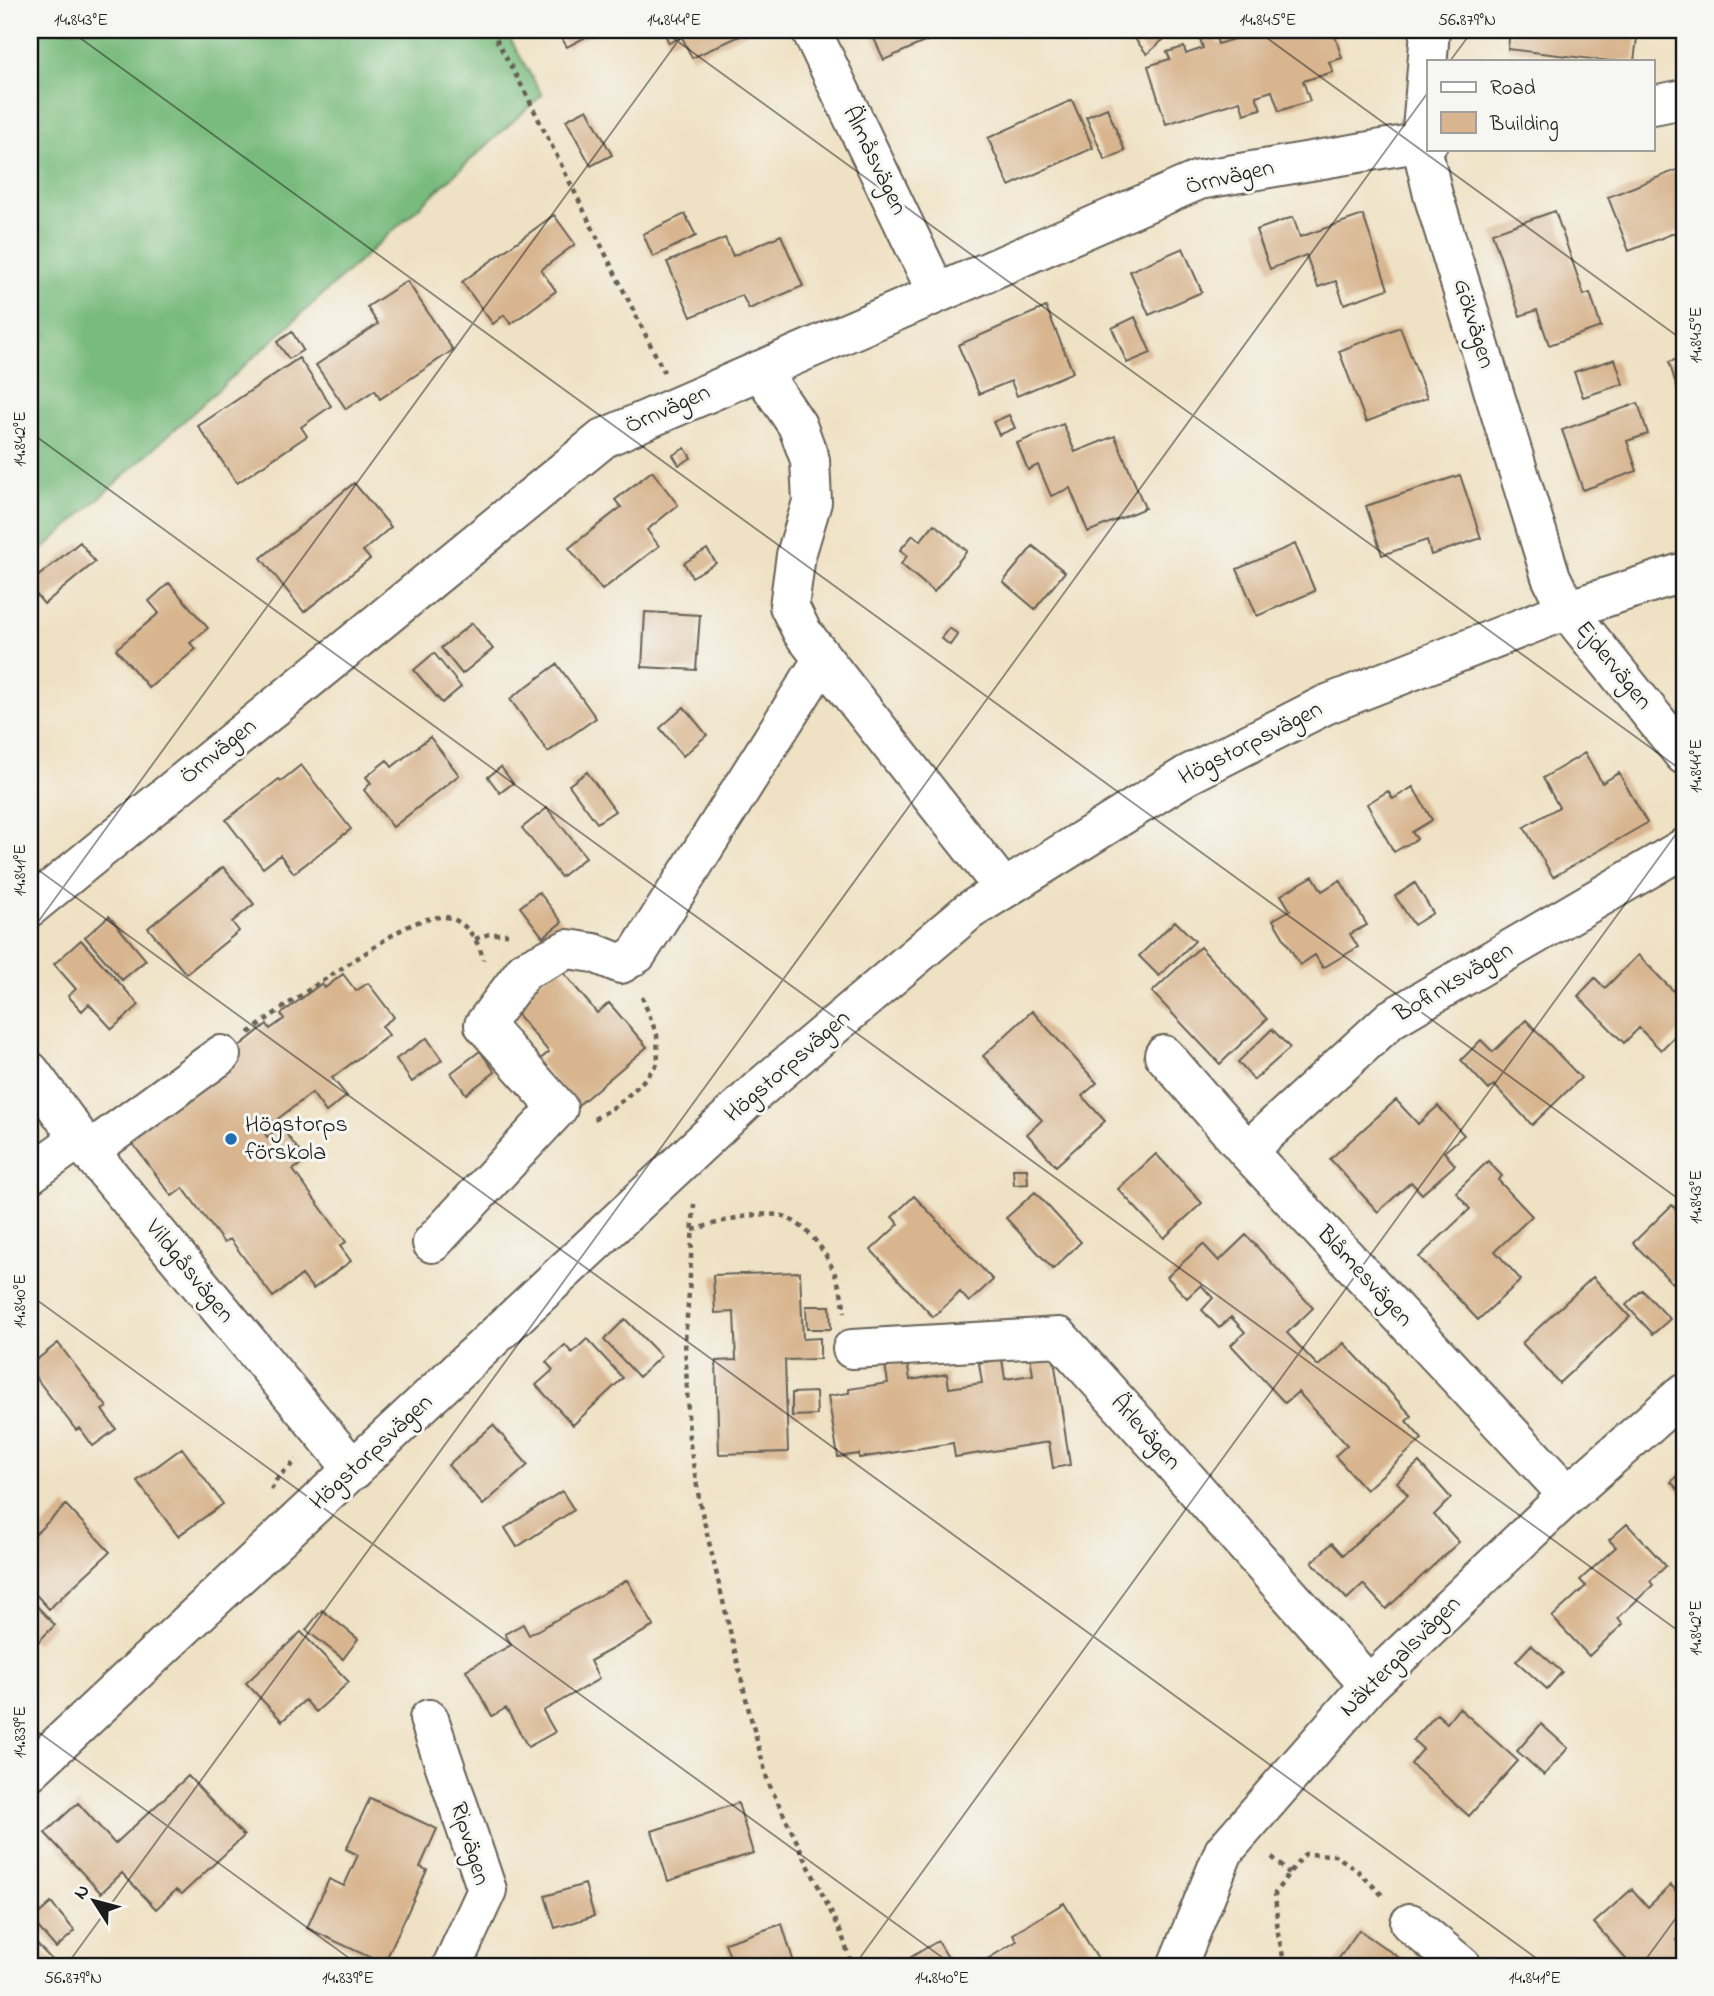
<svg xmlns="http://www.w3.org/2000/svg" width="1714" height="1996" font-family="'Indie Flower',sans-serif">
<rect width="100%" height="100%" fill="#f6f6f2"/>
<filter id="ink" filterUnits="userSpaceOnUse"><feTurbulence type="fractalNoise" baseFrequency=".0143" numOctaves="2"/><feDisplacementMap in="SourceGraphic" scale="14" xChannelSelector="R" yChannelSelector="G"/><feConvolveMatrix kernelMatrix="1 2 1 2 8 2 1 2 1" color-interpolation-filters="sRGB"/></filter>
<filter id="wash" filterUnits="userSpaceOnUse"><feTurbulence type="fractalNoise" baseFrequency=".00686" numOctaves="4" result="noise"/><feDisplacementMap in="SourceGraphic" scale="28" xChannelSelector="R" yChannelSelector="G"/><feGaussianBlur stdDeviation="1.57" result="paint"/><feColorMatrix in="noise" values="0 0 0 0 0 0 0 0 0 0 0 0 0 0 0 0 0 1.4 0 .05"/><feComposite in="paint" operator="in"/></filter>
<g filter="url(#wash)">
<rect width="100%" height="100%" fill="#efe1c3"/>
<path fill="#79bb7d" stroke="#4a6c4c" stroke-width="2" d="M 30,30 L 505,30 L 542,95 L 30,561 Z"/>
<g id="blocks">
<path fill="#d8b58f" d="M 557,30 L 599,30 L 567,47 Z
M 663,30 L 753,30 L 692,58 L 682,37 L 669,43 Z
M 870,30 L 937,30 L 940,35 L 884,60 Z
M 1136,30 L 1156,30 L 1164,39 L 1147,54 L 1131,34 Z
M 1240,30 L 1319,30 L 1321,34 L 1333,30 L 1342,58 L 1329,62 L 1333,72 L 1303,81 L 1310,101 L 1279,111 L 1272,91 L 1256,96 L 1261,109 L 1244,114 L 1240,101 L 1166,124 L 1148,66 L 1170,59 L 1167,52 L 1184,47 L 1186,54 L 1203,48 L 1200,39 L 1215,34 L 1218,44 L 1243,36 Z
M 1510,30 L 1638,30 L 1634,61 L 1609,61 L 1508,49 Z
M 1072,100 L 1093,148 L 1009,186 L 988,138 Z
M 1107,108 L 1125,151 L 1105,160 L 1086,117 Z
M 587,109 L 612,155 L 591,166 L 566,120 Z
M 1679,169 L 1684,182 L 1684,229 L 1629,251 L 1608,197 Z
M 1555,211 L 1584,295 L 1590,293 L 1601,327 L 1549,345 L 1537,310 L 1520,316 L 1492,233 Z
M 685,214 L 696,236 L 653,257 L 643,234 Z
M 554,215 L 575,244 L 541,270 L 556,291 L 511,324 L 504,315 L 493,324 L 462,282 Z
M 1363,215 L 1388,289 L 1344,304 L 1336,281 L 1318,287 L 1306,255 L 1270,269 L 1256,230 L 1293,217 L 1300,237 Z
M 781,235 L 803,286 L 749,309 L 742,295 L 691,317 L 667,262 L 725,238 L 733,256 Z
M 1183,248 L 1202,292 L 1149,315 L 1130,271 Z
M 407,281 L 453,350 L 380,399 L 375,390 L 346,409 L 316,365 L 378,324 L 367,307 Z
M 1046,307 L 1073,372 L 1017,396 L 1011,381 L 979,394 L 958,345 Z
M 1135,317 L 1151,353 L 1127,363 L 1112,328 Z
M 1400,327 L 1427,398 L 1366,422 L 1339,351 Z
M 292,332 L 303,350 L 289,359 L 277,342 Z
M 1684,357 L 1684,409 L 1669,362 Z
M 299,358 L 331,406 L 301,427 L 307,436 L 237,483 L 198,426 Z
M 1615,359 L 1623,384 L 1583,397 L 1574,372 Z
M 1638,403 L 1648,434 L 1627,441 L 1637,471 L 1583,490 L 1562,430 Z
M 1009,415 L 1015,428 L 999,435 L 993,422 Z
M 1063,424 L 1075,452 L 1115,436 L 1145,508 L 1088,532 L 1070,488 L 1051,496 L 1038,465 L 1028,470 L 1017,443 Z
M 685,448 L 691,458 L 679,465 L 673,455 Z
M 652,471 L 678,505 L 647,530 L 659,546 L 602,590 L 569,548 L 621,507 L 615,500 Z
M 1460,475 L 1481,538 L 1431,555 L 1427,540 L 1382,555 L 1366,506 Z
M 354,483 L 391,527 L 363,551 L 370,559 L 304,612 L 261,558 Z
M 934,524 L 967,551 L 934,592 L 901,564 L 907,556 L 900,550 L 913,535 L 920,541 Z
M 80,542 L 95,562 L 44,604 L 30,587 L 30,583 Z
M 1295,544 L 1315,591 L 1257,616 L 1237,569 Z
M 1033,546 L 1065,572 L 1035,609 L 1003,582 Z
M 707,549 L 716,563 L 692,577 L 684,563 Z
M 169,583 L 208,628 L 190,643 L 196,649 L 149,688 L 116,649 L 159,613 L 149,601 Z
M 645,612 L 700,615 L 696,670 L 642,667 Z
M 472,623 L 493,649 L 462,674 L 441,648 Z
M 949,628 L 958,634 L 950,645 L 941,638 Z
M 434,653 L 461,687 L 442,703 L 414,670 Z
M 557,664 L 596,718 L 548,752 L 510,699 Z
M 684,707 L 707,735 L 683,756 L 660,728 Z
M 430,737 L 459,775 L 393,827 L 364,790 L 371,783 L 366,777 L 387,760 L 392,767 Z
M 1585,753 L 1602,783 L 1619,773 L 1647,823 L 1553,877 L 1524,827 L 1559,807 L 1543,778 Z
M 301,765 L 351,829 L 294,873 L 280,855 L 263,868 L 226,820 L 279,779 L 281,781 Z
M 501,767 L 513,783 L 500,793 L 488,777 Z
M 587,772 L 615,811 L 597,823 L 569,785 Z
M 1413,787 L 1432,820 L 1412,832 L 1417,839 L 1394,852 L 1367,804 L 1388,791 L 1393,799 Z
M 547,808 L 586,857 L 561,877 L 522,828 Z
M 223,867 L 254,904 L 232,922 L 239,931 L 186,974 L 148,928 Z
M 1313,876 L 1322,891 L 1340,880 L 1367,925 L 1350,934 L 1358,947 L 1323,968 L 1315,955 L 1300,965 L 1273,920 L 1290,910 L 1281,895 Z
M 1415,883 L 1433,913 L 1414,925 L 1395,896 Z
M 539,892 L 562,922 L 543,937 L 520,907 Z
M 109,916 L 146,960 L 122,980 L 85,937 Z
M 1175,921 L 1195,941 L 1159,976 L 1139,956 Z
M 81,940 L 139,1005 L 112,1029 L 89,1004 L 82,1011 L 68,996 L 76,989 L 54,964 Z
M 1200,947 L 1267,1019 L 1220,1064 L 1152,992 Z
M 1638,955 L 1684,1002 L 1684,1027 L 1661,1050 L 1639,1028 L 1624,1043 L 1578,996 L 1595,978 L 1605,988 Z
M 558,966 L 597,1013 L 609,1003 L 647,1047 L 576,1107 L 538,1061 L 549,1052 L 510,1006 Z
M 343,974 L 356,991 L 368,983 L 394,1017 L 382,1026 L 389,1035 L 332,1078 L 347,1096 L 326,1112 L 312,1093 L 263,1130 L 267,1137 L 281,1127 L 306,1160 L 293,1170 L 346,1242 L 340,1246 L 351,1261 L 313,1289 L 302,1275 L 273,1297 L 230,1239 L 224,1243 L 183,1188 L 172,1196 L 127,1136 L 267,1024 L 270,1029 L 284,1019 L 281,1014 L 322,983 L 325,988 Z
M 1032,1011 L 1097,1083 L 1082,1096 L 1105,1121 L 1056,1166 L 1027,1134 L 1042,1120 L 983,1056 Z
M 1526,1020 L 1581,1078 L 1532,1125 L 1494,1085 L 1489,1090 L 1461,1060 L 1481,1040 L 1493,1052 Z
M 1272,1029 L 1290,1048 L 1254,1080 L 1238,1062 Z
M 427,1038 L 442,1060 L 412,1082 L 396,1059 Z
M 480,1051 L 495,1072 L 466,1094 L 451,1073 Z
M 1396,1100 L 1418,1124 L 1438,1106 L 1464,1135 L 1444,1152 L 1455,1165 L 1422,1194 L 1411,1182 L 1378,1212 L 1330,1159 Z
M 1156,1154 L 1202,1203 L 1164,1238 L 1118,1189 Z
M 1488,1161 L 1502,1176 L 1498,1180 L 1532,1216 L 1495,1251 L 1521,1280 L 1478,1320 L 1419,1257 L 1470,1209 L 1456,1192 Z
M 1013,1169 L 1027,1169 L 1028,1184 L 1014,1185 Z
M 1035,1192 L 1081,1242 L 1053,1269 L 1006,1218 Z
M 914,1196 L 993,1280 L 969,1302 L 960,1292 L 933,1317 L 871,1250 L 899,1224 L 892,1217 Z
M 1672,1205 L 1680,1214 L 1684,1210 L 1684,1272 L 1672,1283 L 1633,1243 Z
M 1246,1235 L 1313,1308 L 1287,1333 L 1318,1366 L 1344,1343 L 1412,1416 L 1406,1421 L 1422,1439 L 1366,1490 L 1335,1456 L 1347,1445 L 1298,1392 L 1285,1403 L 1231,1345 L 1245,1332 L 1231,1317 L 1219,1328 L 1202,1310 L 1213,1298 L 1201,1285 L 1187,1298 L 1167,1277 L 1203,1244 L 1219,1261 Z
M 800,1272 L 803,1339 L 820,1338 L 820,1359 L 785,1360 L 788,1452 L 719,1454 L 716,1361 L 736,1360 L 734,1312 L 715,1313 L 713,1275 Z
M 1593,1277 L 1630,1317 L 1559,1383 L 1522,1343 Z
M 1642,1290 L 1670,1319 L 1653,1334 L 1626,1305 Z
M 806,1306 L 830,1306 L 831,1329 L 807,1329 Z
M 625,1319 L 661,1356 L 639,1377 L 604,1340 Z
M 587,1339 L 623,1378 L 573,1425 L 536,1385 L 553,1370 L 546,1362 L 565,1345 L 572,1353 Z
M 58,1343 L 107,1407 L 102,1410 L 116,1429 L 93,1446 L 80,1428 L 76,1430 L 30,1370 L 30,1365 Z
M 1053,1353 L 1070,1465 L 1053,1468 L 1049,1442 L 955,1457 L 953,1443 L 859,1458 L 859,1454 L 838,1457 L 828,1396 L 849,1393 L 849,1389 L 888,1383 L 885,1364 L 907,1361 L 910,1380 L 947,1374 L 949,1388 L 982,1383 L 979,1363 L 1002,1359 L 1005,1379 L 1033,1375 L 1030,1356 Z
M 816,1392 L 817,1415 L 792,1416 L 792,1393 Z
M 493,1425 L 528,1465 L 483,1505 L 448,1465 Z
M 182,1448 L 223,1504 L 178,1536 L 137,1481 Z
M 1419,1462 L 1451,1498 L 1434,1515 L 1459,1542 L 1386,1609 L 1363,1584 L 1347,1599 L 1312,1562 L 1332,1543 L 1343,1555 L 1408,1495 L 1397,1482 Z
M 1684,1469 L 1684,1496 L 1671,1482 Z
M 562,1491 L 574,1510 L 517,1547 L 505,1528 Z
M 66,1505 L 110,1552 L 49,1609 L 30,1588 L 30,1539 Z
M 1627,1524 L 1666,1566 L 1650,1581 L 1653,1585 L 1618,1618 L 1623,1624 L 1589,1656 L 1552,1617 L 1586,1586 L 1580,1580 L 1616,1547 L 1609,1540 Z
M 627,1580 L 654,1626 L 590,1661 L 599,1679 L 543,1711 L 555,1732 L 528,1747 L 506,1708 L 492,1716 L 466,1670 L 511,1645 L 505,1634 L 523,1624 L 529,1635 Z
M 30,1599 L 55,1625 L 36,1644 L 30,1638 Z
M 322,1610 L 358,1639 L 343,1659 L 306,1630 Z
M 301,1632 L 349,1682 L 316,1712 L 305,1700 L 282,1721 L 246,1683 Z
M 1531,1645 L 1562,1672 L 1547,1689 L 1516,1661 Z
M 1459,1708 L 1518,1761 L 1469,1816 L 1411,1764 L 1423,1749 L 1413,1740 L 1437,1714 L 1447,1723 Z
M 1541,1724 L 1568,1748 L 1544,1775 L 1517,1751 Z
M 188,1776 L 244,1836 L 182,1894 L 176,1890 L 156,1909 L 122,1873 L 101,1893 L 45,1833 L 78,1803 L 115,1844 Z
M 370,1798 L 437,1829 L 420,1867 L 427,1870 L 384,1964 L 307,1928 L 329,1879 L 344,1886 L 358,1855 L 346,1849 Z
M 738,1803 L 753,1853 L 668,1881 L 652,1831 Z
M 585,1884 L 594,1916 L 555,1928 L 545,1896 Z
M 1671,1885 L 1684,1900 L 1684,1934 L 1677,1940 L 1684,1948 L 1684,1953 L 1669,1966 L 1632,1966 L 1594,1923 L 1632,1889 L 1648,1907 Z
M 51,1903 L 75,1931 L 56,1948 L 32,1920 Z
M 1064,1903 L 1102,1966 L 976,1966 L 1017,1941 L 1013,1934 Z
M 782,1924 L 795,1966 L 733,1966 L 725,1943 Z
M 1359,1930 L 1411,1966 L 1337,1966 L 1335,1964 Z
M 30,1937 L 58,1966 L 30,1966 Z
M 938,1941 L 953,1966 L 896,1966 Z"/>
</g>
</g>
<g filter="url(#ink)">
<use href="#blocks" fill-opacity="0" stroke="#666156" stroke-width="2"/>
<g fill="none" stroke-linecap="round" stroke-linejoin="round">
<defs>
<path id="minor" d="M 811,30 L 937,293
M 1430,30 L 1421,143 L 1433,195 L 1551,577 L 1567,610 L 1684,755
M 1653,105 L 1684,99
M 760,370 L 797,425 L 810,460 L 812,502 L 796,555 L 789,606 L 802,632 L 1004,889
M 30,907 L 604,438 L 1199,180 L 1429,141
M 1164,1055 L 1247,1151 L 1568,1495
M 30,1071 L 89,1151 L 354,1470
M 89,1151 L 221,1055
M 1247,1151 L 1391,1019 L 1684,848
M 30,1174 L 79,1139
M 432,1243 L 558,1108 L 484,1025 L 525,970 L 568,949 L 594,953 L 621,964 L 637,954 L 823,659
M 852,1349 L 1059,1337 L 1164,1453 L 1369,1685
M 429,1719 L 487,1890 L 452,1966
M 30,1771 L 759,1089 L 969,911 L 1187,775 L 1325,705 L 1567,610 L 1684,572
M 1410,1923 L 1462,1966
M 1177,1966 L 1224,1851 L 1369,1685 L 1568,1495 L 1684,1393"/>
</defs>
<use href="#minor" stroke="#666156" stroke-width="42"/>
<path stroke="#666156" stroke-width="4.5" stroke-dasharray="5 5" stroke-linecap="butt" d="M 491,30 L 525,92 L 664,372
M 475,939 L 489,934 L 508,934
M 249,1033 C 283,1006 319,983 356,959 C 382,943 410,918 442,917 C 463,916 480,942 483,960
M 594,1119 C 621,1105 640,1086 658,1063 L 657,1035 L 642,997
M 694,1204 L 689,1293 L 685,1340 L 689,1439 L 700,1504 L 749,1711 L 768,1782 L 842,1935 L 852,1966
M 693,1230 C 720,1222 749,1212 778,1215 C 784,1215 788,1219 793,1221 C 824,1240 840,1278 845,1312
M 271,1490 L 278,1477 L 297,1460
M 1272,1857 L 1289,1873
M 1285,1966 L 1278,1933 L 1275,1893 L 1289,1873 L 1305,1854 L 1335,1855 L 1357,1870 L 1383,1896"/>
<use href="#minor" stroke="#fff" stroke-width="38"/>
</g>
</g>
<path fill="none" stroke="#1c1c1c" stroke-width="2" stroke-opacity="0.45" d="M 69,30 L 1684,1203M 662,30 L 1684,772M 1256,30 L 1684,341M 1450,61 L 1473,30M 30,432 L 1684,1635M 30,864 L 1547,1966M 30,933 L 686,30M 30,1295 L 954,1966M 30,1726 L 360,1966M 66,1966 L 1429,91M 854,1966 L 1684,823M 1641,1966 L 1684,1907"/>
<circle fill="#1f6fb2" stroke="#f6f6f2" stroke-width="2.5" cx="231" cy="1139" r="7"/>
<g text-anchor="middle" dominant-baseline="central" stroke-width="6" stroke-linejoin="round" paint-order="stroke">
<g font-size="24" fill="#1c1c1c" stroke="#f6f6f2">
<text transform="translate(874 161) rotate(64)">Älmåsvägen</text>
<text transform="translate(1230 178) rotate(-13)">Örnvägen</text>
<text transform="translate(1473 324) rotate(73)">Gökvägen</text>
<text transform="translate(668 410) rotate(-24)">Örnvägen</text>
<text transform="translate(1613 666) rotate(51)">Ejdervägen</text>
<text transform="translate(1251 744) rotate(-27)">Högstorpsvägen</text>
<text transform="translate(219 752) rotate(-39)">Örnvägen</text>
<text transform="translate(1454 983) rotate(-31)">Bofinksvägen</text>
<text transform="translate(788 1067) rotate(-41)">Högstorpsvägen</text>
<text transform="translate(189 1272) rotate(51)">Vildgåsvägen</text>
<text transform="translate(1364 1277) rotate(47)">Blåmesvägen</text>
<text transform="translate(1145 1433) rotate(48)">Ärlevägen</text>
<text transform="translate(372 1453) rotate(-43)">Högstorpsvägen</text>
<text transform="translate(1401 1657) rotate(-45)">Näktergalsvägen</text>
<text transform="translate(469 1844) rotate(73)">Ripvägen</text>
</g>
<g font-size="24" fill="#1c1c1c" stroke="#f6f6f2" text-anchor="start">
<text x="245" y="1125">Högstorps<tspan x="245" dy="28">förskola</tspan></text>
</g>
</g>
<rect width="1714" height="1996" fill="none" stroke="#f6f6f2" stroke-width="77"/>
<rect x="1427" y="60" width="228" height="91" fill="#f6f6f2" stroke="#9f9f9c" stroke-width="2"/>
<rect x="1441" y="82" width="35" height="10" fill="#ffffff" stroke="#9f9f9c" stroke-width="2"/>
<text x="1490" y="94" font-size="21" fill="#1c1c1c">Road</text>
<rect x="1441" y="112" width="35" height="21" fill="#d8b58f" stroke="#9f9f9c" stroke-width="2"/>
<text x="1490" y="130" font-size="21" fill="#1c1c1c">Building</text>
<g transform="translate(94 1901) rotate(306)" stroke="#f6f6f2" stroke-width="5" paint-order="stroke">
<path d="M0-5L12 26L0 18L-12 26Z" fill="#1c1c1c"/>
<text y="-10" font-size="19" font-weight="bold" text-anchor="middle" fill="#1c1c1c">N</text>
</g>
<rect x="38" y="38" width="1638" height="1920" fill="none" stroke="#1c1c1c" stroke-width="2.5"/>
<g font-size="18" text-anchor="middle" fill="#1c1c1c">
<text x="81" y="25">14.843°E</text>
<text x="674" y="25">14.844°E</text>
<text x="1268" y="25">14.845°E</text>
<text x="1467" y="25">56.879°N</text>
<text transform="translate(1695 335) rotate(-90)" y="6">14.845°E</text>
<text transform="translate(19 439) rotate(-90)" y="6">14.842°E</text>
<text transform="translate(1695 766) rotate(-90)" y="6">14.844°E</text>
<text transform="translate(19 870) rotate(-90)" y="6">14.841°E</text>
<text transform="translate(1695 1197) rotate(-90)" y="6">14.843°E</text>
<text transform="translate(19 1301) rotate(-90)" y="6">14.840°E</text>
<text transform="translate(1695 1628) rotate(-90)" y="6">14.842°E</text>
<text transform="translate(19 1732) rotate(-90)" y="6">14.839°E</text>
<text x="73" y="1983">56.879°N</text>
<text x="348" y="1983">14.839°E</text>
<text x="942" y="1983">14.840°E</text>
<text x="1535" y="1983">14.841°E</text>
</g>
</svg>
